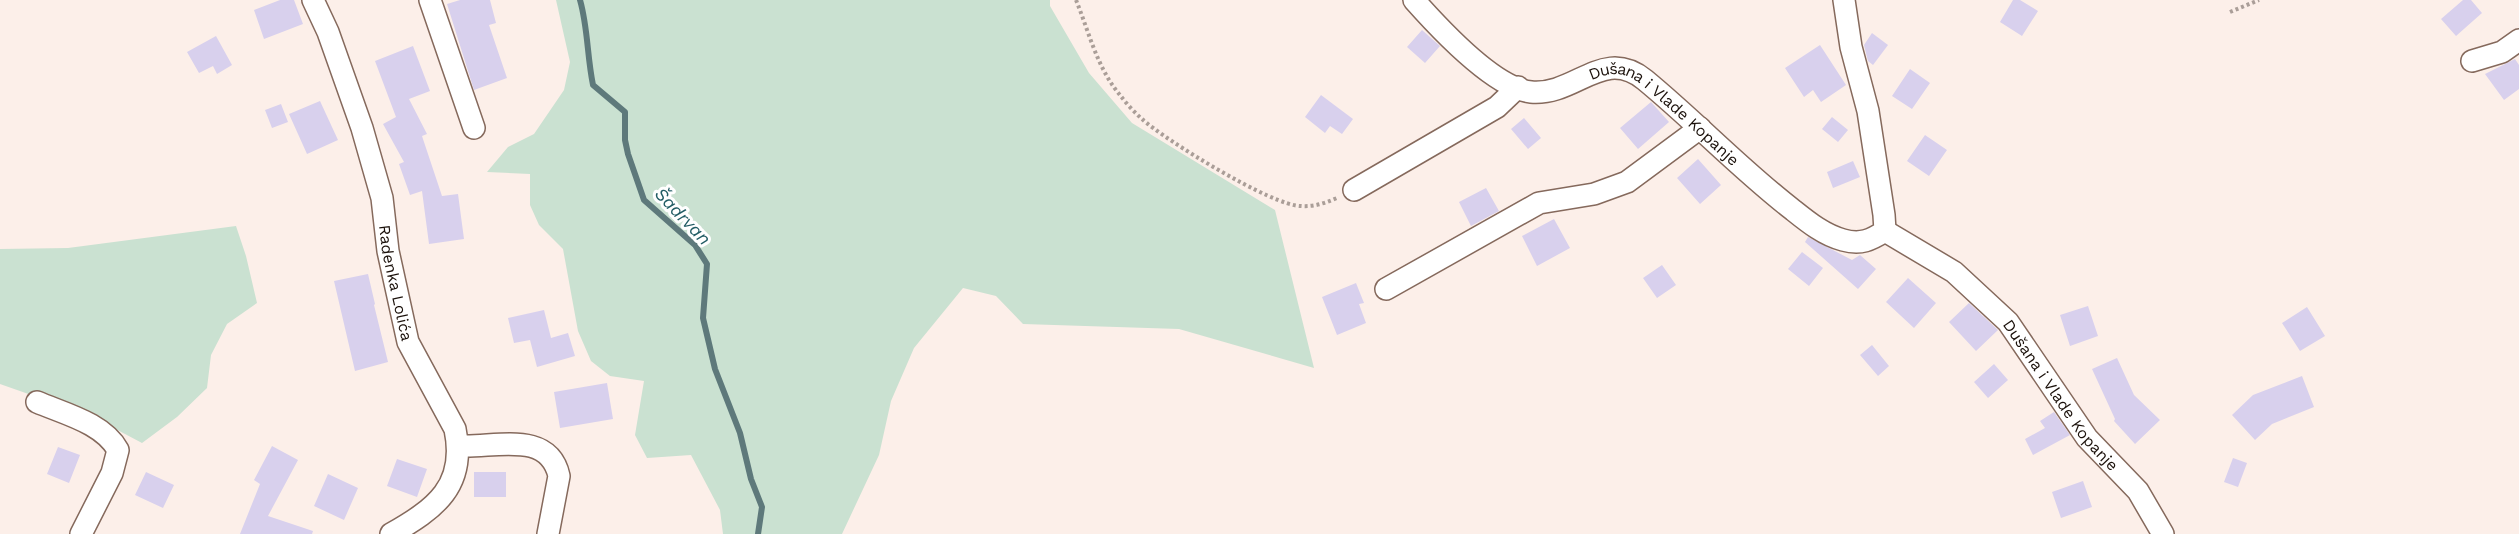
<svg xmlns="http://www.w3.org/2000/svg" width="2519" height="534" font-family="'Work Sans',sans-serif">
<rect width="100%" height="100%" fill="#fcefe9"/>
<path fill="#cae1d1" d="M 556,0 L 1050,0 L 1050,6 L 1089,73 L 1132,123 L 1275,210 L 1314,368 L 1179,329 L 1023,324 L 996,296 L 963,288 L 914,348 L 891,401 L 879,455 L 842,534 L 723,534 L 720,510 L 691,455 L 647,458 L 635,435 L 644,381 L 610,376 L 591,361 L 578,331 L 563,249 L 539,225 L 530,205 L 530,174 L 487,172 L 508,147 L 534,134 L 564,90 L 570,62 Z
M 236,226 L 246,256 L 257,303 L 227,324 L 211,355 L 207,388 L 177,417 L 142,443 L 91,416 L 0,384 L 0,249 L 68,248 Z"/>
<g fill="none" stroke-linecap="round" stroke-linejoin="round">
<path stroke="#5e797b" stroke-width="6" d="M 580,0 C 588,28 587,56 593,85 L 625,112 L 625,140 L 628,154 L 644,200 L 695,245 L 707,264 L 703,318 L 715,369 L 740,433 L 751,479 L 762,507 L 758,534"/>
</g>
<path fill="#d8d0ed" d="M 280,0 L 294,0 L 303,24 L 264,39 L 254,10 Z
M 460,0 L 490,0 L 496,23 L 489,25 L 507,78 L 474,90 L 447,4 Z
M 2013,0 L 2020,0 L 2038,11 L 2022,36 L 2000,22 Z
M 2463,0 L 2471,0 L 2482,13 L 2456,36 L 2441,19 Z
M 1422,30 L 1440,46 L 1425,63 L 1407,47 Z
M 1872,33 L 1888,45 L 1873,65 L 1868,61 L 1864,45 Z
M 216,36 L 232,65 L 217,74 L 213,66 L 199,73 L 187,52 Z
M 1820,45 L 1846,85 L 1821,102 L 1813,90 L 1804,97 L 1785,68 Z
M 413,46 L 430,91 L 409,99 L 427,134 L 422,136 L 442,196 L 458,194 L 464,239 L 429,244 L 422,191 L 410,195 L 399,164 L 404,162 L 383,124 L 396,117 L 375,61 Z
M 2515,59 L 2519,65 L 2519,89 L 2504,100 L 2485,74 Z
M 1910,69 L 1930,83 L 1912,109 L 1892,96 Z
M 1321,95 L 1353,119 L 1342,134 L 1330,126 L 1325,133 L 1305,117 Z
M 320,101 L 338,140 L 307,154 L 289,114 Z
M 1651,102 L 1669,122 L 1638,149 L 1620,128 Z
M 281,104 L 288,122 L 272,128 L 265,110 Z
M 1832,117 L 1848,130 L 1838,142 L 1822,129 Z
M 1524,118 L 1541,138 L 1528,149 L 1511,129 Z
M 1925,135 L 1947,150 L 1929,176 L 1907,161 Z
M 1698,159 L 1721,185 L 1700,204 L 1677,178 Z
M 1853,161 L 1860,177 L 1833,188 L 1827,172 Z
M 1486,188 L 1499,211 L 1471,226 L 1459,202 Z
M 1554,219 L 1570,248 L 1537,266 L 1522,236 Z
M 1808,237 L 1852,260 L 1860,255 L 1876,269 L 1858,289 L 1805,242 Z
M 1802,252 L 1823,268 L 1809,286 L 1788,269 Z
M 1662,265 L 1676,285 L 1657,298 L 1643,278 Z
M 368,274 L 375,304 L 374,305 L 388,362 L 355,371 L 334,281 Z
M 1908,278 L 1936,303 L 1914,328 L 1886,302 Z
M 1356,283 L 1364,303 L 1359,304 L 1366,323 L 1337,335 L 1322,297 Z
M 1969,303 L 1998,330 L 1976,351 L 1949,322 Z
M 2088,306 L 2098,336 L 2070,346 L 2060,315 Z
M 2307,307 L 2325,336 L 2300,351 L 2282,323 Z
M 544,310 L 551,338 L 568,333 L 575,356 L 537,367 L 530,340 L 514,343 L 508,318 Z
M 1872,345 L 1889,366 L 1878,376 L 1860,355 Z
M 2117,358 L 2134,395 L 2160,420 L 2135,444 L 2114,421 L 2115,419 L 2092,369 Z
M 1994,364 L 2008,380 L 1988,398 L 1974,382 Z
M 2302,376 L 2314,407 L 2272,424 L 2255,440 L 2232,415 L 2253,395 Z
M 607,383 L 613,419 L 560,428 L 554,392 Z
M 2054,412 L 2070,435 L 2033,455 L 2025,439 L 2045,428 L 2040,421 Z
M 272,446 L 298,460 L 268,516 L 313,531 L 312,534 L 240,534 L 260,484 L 254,480 Z
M 58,447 L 80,455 L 69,483 L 47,474 Z
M 2233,458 L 2247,463 L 2238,487 L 2224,482 Z
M 397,459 L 427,469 L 417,497 L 387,486 Z
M 146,472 L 174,485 L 163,508 L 135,495 Z
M 474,472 L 506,472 L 506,497 L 474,497 Z
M 328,474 L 358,488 L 344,520 L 314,506 Z
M 2083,481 L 2092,507 L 2061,518 L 2052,492 Z"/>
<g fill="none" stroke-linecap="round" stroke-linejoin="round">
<defs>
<g id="street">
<path id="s1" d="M 313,0 L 328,32 L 362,128 L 382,198 L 388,251 L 408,342 L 455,429 C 467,486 435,509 391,534"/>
<path d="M 430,0 L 474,128"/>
<path id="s2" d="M 1414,0 C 1438,27 1494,88 1531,92 C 1576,96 1603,46 1645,80 C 1696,122 1741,170 1793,210 C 1808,222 1824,235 1843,240 C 1861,245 1871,240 1885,231 L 1884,215 L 1868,111 L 1851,47 L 1844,0"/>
<path d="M 2472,61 L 2502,52 L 2519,40"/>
<path d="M 1354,190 L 1497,107 L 1518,87"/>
<path id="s3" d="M 1885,231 L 1954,272 L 2008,322 L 2087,438 L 2138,491 L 2163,534"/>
<path d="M 1386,289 L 1539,203 L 1594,194 L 1627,182 L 1700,128"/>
<path d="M 37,402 C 65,414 103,423 118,450 L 112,473 L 81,534"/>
<path d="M 458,443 L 463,446 C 498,447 549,431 559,476 L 548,534"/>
</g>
</defs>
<use href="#street" stroke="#85695c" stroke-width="24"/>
<path stroke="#aa9e98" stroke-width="4" stroke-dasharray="3 3" stroke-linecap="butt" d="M 1076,0 C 1089,32 1097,68 1120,95 C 1126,103 1134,112 1142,119 C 1165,140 1272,206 1301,206 C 1314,207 1325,203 1337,198
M 2230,12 L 2259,0"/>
<use href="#street" stroke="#fff" stroke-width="21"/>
</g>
<g text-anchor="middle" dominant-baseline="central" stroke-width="6" stroke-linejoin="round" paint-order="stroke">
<g font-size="16" fill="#1a100a" stroke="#fff">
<text stroke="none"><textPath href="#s2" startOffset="304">Dušana i Vlade Kopanje</textPath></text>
<text stroke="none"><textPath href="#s1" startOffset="296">Radenka Lolića</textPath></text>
<text stroke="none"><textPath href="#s3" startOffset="244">Dušana i Vlade Kopanje</textPath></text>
</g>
<g font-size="18" font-style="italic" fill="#215c64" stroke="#fff">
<text transform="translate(683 216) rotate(46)">Šadrvan</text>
</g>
</g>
</svg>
